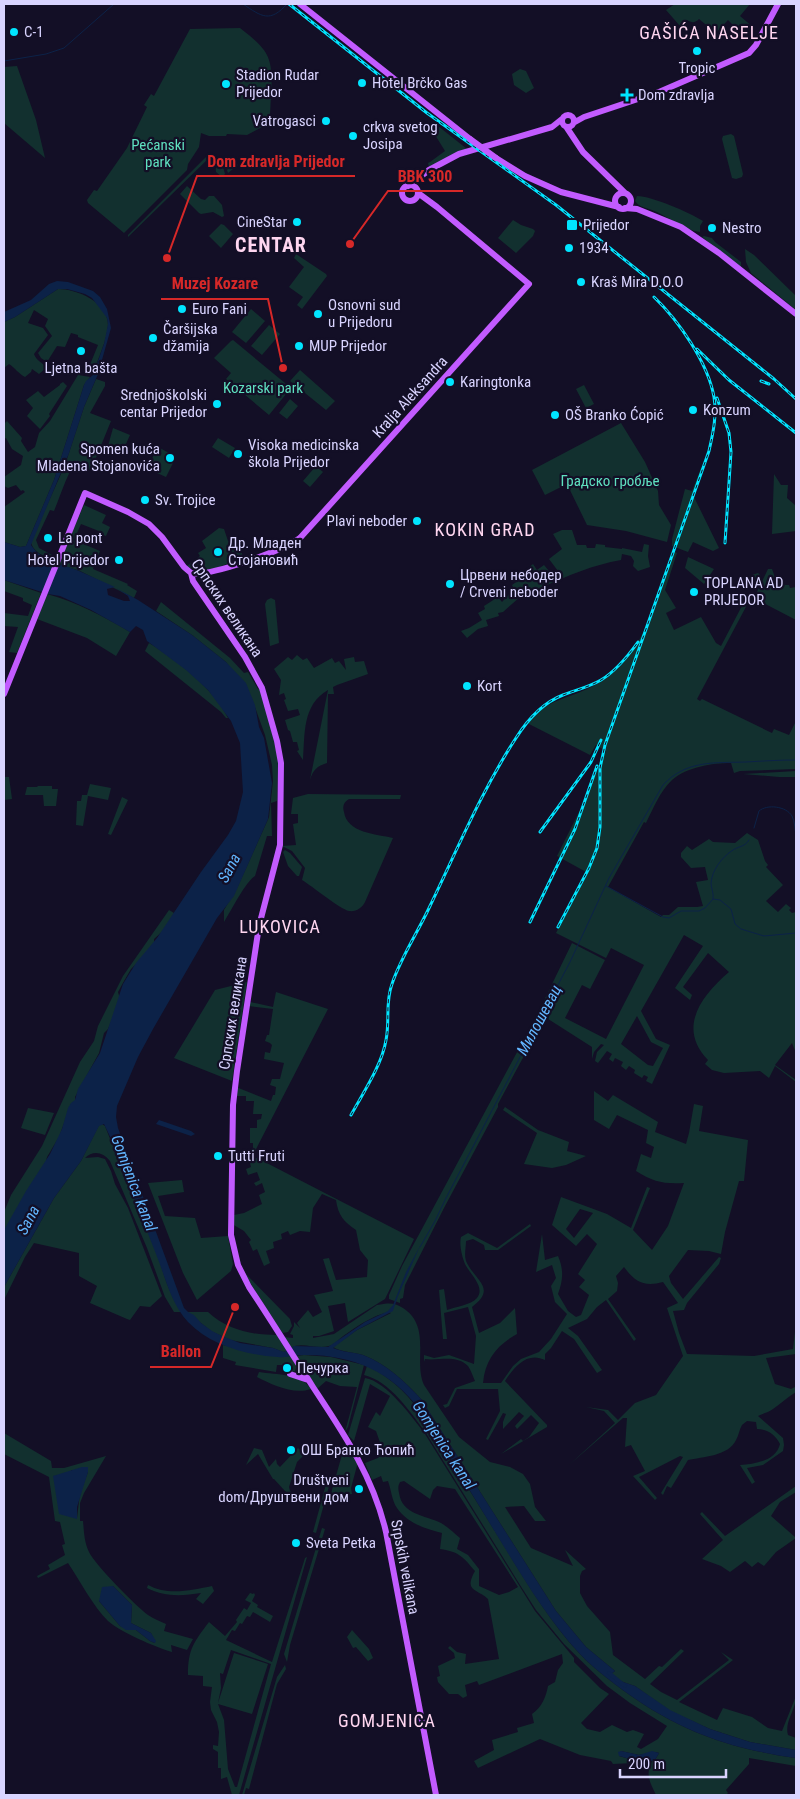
<svg xmlns="http://www.w3.org/2000/svg" width="800" height="1799" font-family="'Roboto Condensed',sans-serif">
<rect width="100%" height="100%" fill="#130f26"/>
<path fill="#12302f" fill-rule="evenodd" d="M 675,4 L 750,4 L 740,16 L 753,27 L 746,38 L 728,20 L 716,33 L 699,19 C 695,23 692,23 687,20 L 680,26 L 666,10 Z
M 240,28 C 271,52 273,58 271,97 C 270,106 271,116 268,124 L 247,135 L 227,134 L 226,136 L 209,136 L 201,133 L 199,147 L 188,164 L 187,170 L 124,233 L 88,203 L 87,200 L 94,190 L 97,191 L 127,148 L 147,107 L 144,105 L 151,94 L 154,96 L 190,29 Z
M 17,66 L 36,120 L 45,158 L 4,123 L 4,67 Z
M 520,69 L 526,71 L 534,88 L 526,93 L 514,85 L 512,74 Z
M 433,122 L 467,149 L 429,167 L 428,163 L 430,162 L 445,151 L 429,125 Z
M 731,134 L 734,136 L 743,174 L 742,177 L 736,179 L 732,178 L 722,139 L 723,136 Z
M 208,155 L 210,155 L 210,157 L 128,237 L 128,235 Z
M 225,156 L 231,158 L 238,165 L 228,173 L 227,170 L 231,165 L 227,164 L 223,167 L 225,174 L 222,177 L 216,172 C 215,164 218,159 225,156 Z
M 187,186 L 201,199 L 205,200 L 209,196 L 214,196 L 222,205 L 224,216 L 222,217 L 213,212 L 201,214 L 199,213 L 180,194 Z
M 637,196 C 651,196 691,213 703,221 L 700,226 L 700,232 C 683,230 668,216 652,210 C 646,208 639,207 635,201 Z
M 513,220 L 521,225 L 533,229 L 535,231 L 533,236 L 516,253 L 498,238 Z
M 221,224 L 224,225 L 233,234 L 221,248 L 209,236 Z
M 704,236 L 712,238 L 715,242 L 741,262 L 741,268 L 702,237 Z
M 745,249 L 754,255 L 796,296 L 796,310 L 751,273 L 746,262 Z
M 296,254 L 326,274 L 327,276 L 302,309 L 297,305 L 303,297 L 289,287 L 304,267 L 294,258 Z
M 58,289 C 77,289 108,302 108,325 C 107,341 98,358 93,374 L 87,372 L 98,345 L 78,337 L 78,335 L 71,333 L 65,347 L 57,346 L 47,362 L 41,358 L 38,353 L 52,336 L 45,326 L 48,319 L 34,310 L 28,323 L 43,328 L 48,335 L 34,354 C 36,361 43,362 46,368 L 39,374 L 32,369 L 31,372 L 25,377 C 19,374 15,368 9,364 L 4,368 L 4,322 L 15,317 Z
M 251,309 L 265,321 L 246,343 L 232,332 Z
M 269,325 L 280,334 L 262,355 L 251,346 Z
M 233,340 L 291,388 L 269,415 L 226,379 L 231,373 L 214,358 L 231,341 Z
M 300,370 L 335,401 L 326,410 L 290,381 Z
M 78,375 L 90,377 L 84,385 L 54,480 L 26,546 L 20,547 L 4,542 L 4,507 L 25,492 L 23,490 L 21,491 L 16,485 L 8,488 L 4,486 L 4,477 L 21,465 L 23,456 L 12,449 L 6,438 L 4,439 L 4,424 L 7,421 L 22,438 L 21,441 L 28,452 L 35,447 L 39,433 L 50,421 Z
M 96,379 L 105,382 L 105,386 L 90,413 L 111,421 L 91,470 L 74,464 C 65,480 61,494 54,511 L 50,510 L 36,540 L 39,548 L 56,557 L 54,562 C 46,556 32,553 31,541 L 65,465 L 84,407 Z
M 63,382 L 67,386 L 49,414 L 50,416 L 40,429 L 27,416 L 33,408 L 26,400 L 38,391 L 44,397 L 60,385 L 60,384 Z
M 584,385 L 594,404 L 586,408 L 576,389 Z
M 290,399 L 298,406 L 287,419 L 279,413 Z
M 621,423 L 645,462 L 658,491 L 659,505 L 671,525 L 667,542 L 626,531 L 587,525 L 567,484 L 545,495 L 532,470 Z
M 113,428 L 130,435 L 121,455 L 110,449 L 108,446 Z
M 218,438 L 235,448 L 229,458 L 212,447 Z
M 160,448 L 176,457 L 166,477 L 148,469 L 156,449 Z
M 316,466 L 323,472 L 310,487 L 303,481 Z
M 701,468 L 704,468 L 694,497 L 719,548 L 713,551 L 693,542 L 688,552 L 672,546 L 672,539 L 685,489 L 692,491 Z
M 774,474 L 781,485 L 788,485 L 787,498 L 796,506 L 796,531 L 772,534 Z
M 84,505 L 106,515 L 102,523 L 110,527 L 106,536 L 103,535 L 104,533 L 81,524 L 74,540 L 100,551 L 93,569 L 128,584 L 127,585 L 137,591 L 134,598 L 80,571 L 58,564 Z
M 219,528 L 224,529 L 228,541 L 237,538 L 243,557 C 227,563 202,578 187,566 L 200,556 L 198,553 L 206,548 L 202,541 Z
M 562,530 L 572,530 L 577,545 L 586,545 L 587,548 L 595,548 L 596,544 L 605,545 L 605,547 L 622,549 L 622,548 L 642,552 L 644,544 L 649,545 L 648,556 L 650,567 L 638,571 L 633,566 L 634,561 L 631,556 L 622,554 L 621,560 C 593,565 569,575 543,587 L 544,591 L 531,595 L 529,589 L 503,612 L 498,613 L 499,616 L 486,620 L 488,626 L 478,629 L 467,638 L 461,631 L 469,628 L 482,620 L 478,613 L 485,609 L 484,606 L 498,597 L 502,602 L 514,589 L 512,585 L 529,573 L 527,569 L 533,564 L 537,570 L 544,565 L 554,577 L 561,575 L 549,559 L 562,549 L 553,534 Z
M 673,551 L 677,553 L 665,590 L 676,608 L 666,613 L 674,630 L 701,617 L 716,643 L 721,646 L 744,602 L 748,603 L 697,699 L 700,701 L 702,699 L 772,733 L 774,729 L 789,735 L 796,721 L 796,769 L 740,771 L 734,773 L 731,763 C 712,763 687,767 672,780 C 660,791 653,809 646,823 L 644,822 L 608,887 L 661,917 L 663,915 L 669,915 L 678,907 L 697,907 L 703,906 L 696,882 L 708,880 L 705,867 L 691,868 L 681,857 L 681,853 L 687,846 L 692,850 L 709,839 L 713,842 L 735,843 L 747,833 L 758,840 L 765,861 L 768,865 L 766,867 L 783,885 L 766,901 L 778,912 L 786,904 L 791,908 L 789,910 L 792,913 L 796,912 L 796,1053 L 792,1043 L 775,1065 L 796,1080 L 796,1082 L 775,1066 L 769,1078 L 760,1071 L 724,1073 L 712,1070 L 705,1064 L 708,1060 C 677,1028 701,996 729,972 L 708,953 L 683,987 L 692,995 L 690,1000 L 675,988 L 703,946 L 684,935 L 641,1011 L 656,1039 L 670,1045 L 652,1084 L 646,1081 L 648,1077 L 644,1075 L 642,1078 L 634,1073 L 635,1070 L 629,1066 L 626,1070 L 621,1066 L 623,1062 L 615,1058 L 613,1062 L 609,1059 L 612,1054 L 607,1051 L 598,1063 L 595,1061 L 597,1052 L 604,1045 L 601,1044 L 594,1052 L 592,1059 L 592,1047 L 545,1017 L 498,1104 L 498,1107 L 444,1208 L 405,1285 L 403,1298 L 400,1299 L 400,1303 L 389,1299 L 389,1295 L 402,1266 L 536,1017 L 572,943 L 605,960 L 590,989 L 582,985 L 565,1018 L 606,1039 L 644,965 L 611,948 L 606,958 L 556,933 L 588,873 L 557,856 L 581,808 L 606,751 L 596,745 L 590,755 L 527,723 C 548,698 567,700 593,686 C 642,662 658,599 673,551 ZM 637,1016 L 651,1042 L 663,1048 L 653,1066 L 648,1065 L 621,1044 Z
M 688,557 L 714,569 L 704,584 L 685,568 Z
M 768,569 L 772,569 L 776,580 L 782,579 L 785,585 L 789,585 L 790,588 L 796,587 L 796,620 L 754,598 Z
M 758,573 L 761,576 L 755,589 L 747,585 L 739,584 L 739,577 L 746,577 Z
M 4,580 L 41,593 L 17,653 L 9,652 L 18,627 L 4,626 L 4,613 L 28,616 L 32,605 L 23,601 L 23,598 L 4,591 Z
M 47,594 C 76,602 103,616 130,632 L 116,656 L 87,638 L 37,619 Z
M 271,598 L 275,600 L 279,643 L 270,646 L 265,604 L 267,600 Z
M 161,602 L 230,658 L 244,673 L 248,672 L 258,689 L 260,688 L 263,695 L 278,759 L 277,801 L 271,803 L 272,836 L 267,836 L 255,876 C 246,881 231,911 224,922 L 224,910 L 238,886 L 269,817 L 273,781 L 272,765 L 265,735 L 252,699 L 226,662 L 192,635 L 156,611 Z
M 149,643 C 177,660 214,689 228,718 L 226,718 L 221,712 L 145,651 Z
M 297,655 L 303,660 L 307,658 L 314,668 L 332,658 L 335,663 L 339,661 L 346,670 L 344,659 L 354,657 L 355,662 L 364,661 L 368,674 L 337,685 L 333,687 L 334,694 L 328,694 L 327,763 C 317,766 313,770 310,780 L 328,690 C 302,705 305,734 303,760 L 297,751 L 299,750 L 297,742 L 293,742 L 290,731 L 288,730 L 285,720 L 300,715 L 298,709 L 288,711 L 284,700 L 286,699 L 284,693 L 279,695 L 281,680 L 274,669 L 288,657 L 292,660 Z
M 796,771 L 796,777 L 779,777 L 743,774 Z
M 4,777 L 9,777 L 12,799 L 4,800 Z
M 90,784 L 111,788 L 108,800 L 88,796 L 83,826 L 76,825 L 77,801 L 81,801 L 82,795 L 87,795 Z
M 38,786 L 52,786 L 52,789 L 58,789 L 56,806 L 44,806 L 43,795 L 25,795 L 27,787 L 37,787 Z
M 308,794 L 401,795 L 400,799 L 349,799 C 344,802 342,806 344,812 C 347,833 376,834 393,838 L 365,902 C 362,908 356,912 349,911 C 340,909 312,886 302,880 L 305,868 L 292,851 L 282,846 L 296,845 L 293,824 L 298,823 L 298,814 L 291,814 L 293,798 Z
M 122,797 L 128,800 L 111,835 L 108,834 Z
M 285,850 L 290,853 L 302,867 L 299,876 L 297,876 L 288,866 L 283,852 Z
M 169,910 L 174,913 L 165,929 L 154,939 L 154,946 L 131,969 L 124,981 L 118,992 L 120,999 L 115,1012 L 108,1029 L 104,1033 L 99,1053 L 75,1097 L 75,1103 L 71,1104 L 59,1137 L 47,1157 L 46,1162 L 4,1232 L 4,1212 L 11,1195 L 42,1146 L 80,1062 L 94,1041 L 98,1026 L 123,976 Z
M 247,982 L 232,1081 L 174,1058 L 215,990 Z
M 276,992 L 328,1009 L 254,1153 L 251,1153 L 251,1150 L 253,1149 L 253,1143 L 250,1143 L 250,1128 L 257,1128 L 257,1120 L 261,1119 L 262,1114 L 253,1114 L 254,1101 L 246,1101 L 246,1096 L 236,1096 L 236,1087 L 271,1101 L 273,1095 L 275,1095 L 276,1087 L 270,1085 L 272,1079 L 280,1079 L 284,1063 L 264,1059 L 265,1052 L 270,1053 L 272,1045 L 270,1043 L 265,1041 L 267,1035 L 269,1035 L 273,1009 L 249,1006 L 250,1002 L 273,1007 Z
M 594,1091 L 608,1101 L 613,1095 L 658,1122 L 655,1132 L 686,1144 L 689,1133 L 694,1104 L 703,1106 L 699,1131 L 748,1140 L 744,1181 L 739,1181 L 725,1232 L 721,1254 L 709,1251 L 688,1250 L 669,1276 L 671,1283 L 683,1299 L 719,1257 L 721,1258 L 719,1264 L 687,1303 L 684,1310 L 673,1311 L 679,1333 L 687,1354 L 754,1356 L 793,1349 L 796,1323 L 796,1354 L 766,1358 L 775,1384 L 791,1389 L 795,1387 L 796,1379 L 796,1392 C 788,1397 780,1404 773,1409 C 769,1412 762,1414 758,1416 L 783,1438 L 784,1445 L 783,1451 L 763,1465 L 747,1468 L 755,1482 L 752,1484 L 740,1465 C 755,1464 776,1461 780,1444 C 775,1434 767,1429 757,1429 L 756,1422 L 747,1421 L 742,1425 C 739,1430 739,1435 736,1440 C 729,1456 702,1457 688,1460 L 671,1488 L 667,1486 L 663,1495 L 661,1493 L 683,1457 L 680,1456 L 639,1477 L 657,1498 L 655,1500 L 633,1476 L 645,1471 L 631,1445 L 625,1447 L 627,1418 L 623,1418 L 569,1465 L 615,1423 L 604,1411 L 586,1407 L 608,1410 L 618,1420 L 635,1403 L 656,1395 L 683,1356 L 667,1308 L 678,1303 L 663,1282 C 644,1287 635,1282 624,1267 L 616,1276 L 618,1283 L 617,1291 L 608,1299 L 636,1339 L 634,1341 L 606,1300 L 597,1307 L 587,1319 L 568,1328 L 578,1336 L 602,1370 L 597,1373 L 574,1339 L 562,1331 L 551,1348 L 545,1354 L 545,1360 C 527,1351 514,1367 505,1381 L 547,1425 L 547,1427 L 501,1454 L 521,1439 L 523,1441 L 529,1437 L 539,1423 L 531,1415 L 517,1429 L 515,1426 L 524,1416 L 519,1412 L 503,1429 L 503,1422 L 506,1414 L 503,1413 L 488,1440 L 486,1439 L 500,1411 L 498,1389 L 457,1389 L 449,1406 L 445,1408 L 443,1405 L 447,1404 L 455,1388 L 475,1381 C 473,1377 471,1370 468,1366 C 456,1354 439,1361 425,1359 L 424,1362 L 424,1355 L 434,1358 L 449,1355 L 474,1364 L 476,1336 L 468,1307 L 444,1313 L 447,1339 L 443,1339 L 439,1290 L 444,1289 L 447,1310 C 455,1307 471,1305 477,1298 C 486,1287 469,1273 465,1264 C 462,1257 459,1244 461,1237 L 468,1233 L 497,1248 L 530,1224 L 531,1226 L 498,1250 L 485,1250 L 484,1245 L 473,1239 L 466,1241 C 466,1247 464,1255 466,1261 C 474,1280 498,1288 472,1307 L 479,1333 L 500,1323 L 515,1308 L 517,1334 C 497,1345 485,1360 483,1383 L 501,1383 L 513,1366 L 521,1359 L 539,1352 L 551,1339 L 567,1314 L 555,1302 L 551,1286 L 556,1278 L 552,1265 L 536,1272 L 542,1234 L 545,1260 L 558,1256 C 564,1270 563,1280 558,1294 L 568,1311 L 576,1317 L 581,1315 L 589,1295 L 579,1287 L 585,1280 L 578,1274 L 597,1244 L 587,1234 L 576,1246 L 552,1225 L 561,1197 L 607,1214 L 631,1228 L 647,1187 L 650,1188 L 633,1230 L 652,1250 L 668,1226 L 684,1183 C 663,1184 654,1182 636,1171 L 641,1154 L 651,1158 L 654,1147 L 646,1143 L 648,1130 L 617,1115 L 609,1129 L 594,1120 ZM 580,1209 L 593,1213 L 574,1238 L 566,1229 Z
M 505,1107 L 538,1130 L 569,1142 L 567,1151 L 586,1156 L 566,1165 L 552,1168 L 524,1164 L 537,1133 L 503,1110 Z
M 28,1108 L 54,1113 L 45,1135 L 21,1128 Z
M 102,1124 L 105,1126 C 119,1163 140,1200 153,1238 C 161,1263 166,1291 182,1312 L 174,1312 L 165,1297 L 147,1248 L 110,1161 C 103,1152 93,1150 85,1158 L 98,1157 L 105,1159 L 111,1171 L 115,1184 L 128,1208 L 162,1296 L 150,1307 L 140,1306 L 130,1320 L 127,1319 L 90,1303 L 97,1286 L 79,1276 L 79,1253 L 34,1243 L 25,1257 L 4,1300 L 4,1287 L 54,1198 L 81,1161 L 99,1125 Z
M 257,1158 L 414,1239 L 385,1299 L 348,1322 L 345,1303 L 328,1306 L 334,1331 L 319,1336 L 313,1336 L 313,1338 L 334,1334 L 377,1305 C 388,1303 394,1302 403,1308 C 432,1327 413,1361 424,1385 L 459,1437 L 490,1462 L 510,1467 L 523,1474 L 530,1484 L 535,1507 L 546,1521 L 535,1521 L 524,1506 L 505,1507 L 531,1548 L 573,1566 L 565,1550 L 586,1569 L 582,1571 L 580,1576 L 580,1593 L 587,1606 L 610,1632 L 613,1655 L 645,1679 L 659,1666 L 662,1667 L 681,1649 L 684,1651 L 650,1684 L 661,1692 L 677,1700 L 729,1660 L 721,1652 L 733,1660 L 679,1702 L 717,1720 L 723,1708 L 752,1717 L 768,1728 L 782,1731 L 796,1696 C 796,1710 784,1722 788,1735 L 796,1738 L 796,1750 L 750,1742 L 710,1729 L 670,1711 L 635,1686 L 614,1679 L 611,1674 L 615,1671 L 586,1647 L 556,1611 L 421,1399 C 404,1381 387,1364 363,1355 C 353,1352 341,1352 333,1347 L 357,1330 L 391,1313 C 378,1311 352,1330 342,1337 C 338,1340 334,1345 329,1346 C 317,1350 301,1341 291,1348 L 283,1337 L 293,1338 L 293,1335 L 290,1334 L 294,1326 L 294,1322 L 300,1328 L 297,1323 L 308,1310 L 313,1317 L 322,1312 L 314,1295 L 333,1291 L 323,1259 L 329,1258 L 336,1280 L 367,1277 L 368,1260 L 360,1250 L 356,1230 C 344,1222 338,1215 336,1200 L 322,1194 L 313,1208 L 310,1232 L 300,1231 L 290,1235 L 288,1231 L 281,1234 L 282,1239 L 273,1242 L 274,1248 L 266,1251 L 270,1263 L 264,1266 L 257,1249 L 253,1251 L 249,1242 L 251,1240 L 244,1231 L 232,1224 L 234,1215 L 244,1213 L 262,1204 L 259,1195 L 265,1192 L 262,1183 L 256,1186 L 254,1183 L 260,1180 L 257,1172 L 248,1175 L 246,1169 L 251,1167 L 250,1163 L 253,1163 L 252,1159 Z
M 182,1180 L 184,1192 L 158,1196 L 165,1216 L 195,1218 L 201,1238 L 228,1236 L 233,1264 L 231,1271 L 197,1300 L 183,1273 L 148,1183 Z
M 242,1270 L 290,1319 L 292,1326 L 288,1332 L 283,1333 L 281,1331 Z
M 187,1312 L 208,1312 C 227,1330 252,1335 277,1335 L 288,1351 L 283,1352 L 273,1348 L 230,1340 L 211,1331 Z
M 223,1345 L 272,1356 L 291,1356 L 297,1365 L 295,1371 L 292,1372 L 291,1365 L 277,1365 L 276,1372 L 235,1365 L 236,1362 L 223,1358 Z
M 304,1355 L 331,1357 L 364,1365 L 348,1427 L 345,1432 L 357,1387 L 340,1386 L 326,1381 L 317,1389 L 296,1356 Z
M 367,1366 C 393,1378 412,1398 427,1422 C 452,1462 477,1502 501,1541 C 525,1580 548,1619 579,1653 C 590,1665 603,1675 616,1685 C 674,1729 725,1748 796,1758 L 796,1766 L 749,1758 L 749,1764 L 726,1790 L 728,1793 L 726,1795 L 656,1795 C 650,1782 645,1775 652,1761 L 655,1760 L 659,1753 L 656,1752 L 639,1755 L 621,1751 L 619,1756 L 637,1761 L 633,1763 L 613,1764 L 611,1761 L 580,1755 L 540,1739 L 478,1768 L 474,1761 L 494,1750 L 492,1740 L 518,1732 L 517,1728 L 534,1723 L 532,1714 C 542,1707 546,1697 548,1686 L 555,1682 L 558,1670 L 563,1663 L 562,1654 L 479,1685 L 477,1681 L 465,1685 L 467,1696 L 463,1698 L 458,1694 L 449,1694 L 438,1682 L 437,1677 L 440,1676 L 438,1666 L 455,1658 L 454,1653 L 448,1648 L 450,1646 L 457,1652 L 466,1654 L 465,1664 L 499,1659 L 488,1599 C 478,1589 463,1592 475,1571 C 463,1557 460,1552 440,1549 L 442,1533 C 426,1529 407,1523 397,1508 C 392,1501 391,1489 388,1481 L 383,1482 L 381,1476 L 372,1480 L 365,1463 L 378,1458 L 383,1451 L 376,1431 L 368,1427 L 376,1412 L 380,1416 L 390,1396 L 370,1384 L 354,1441 L 348,1435 L 365,1378 C 386,1381 413,1418 425,1434 L 535,1611 L 574,1658 L 574,1662 L 600,1688 L 609,1694 L 581,1723 L 587,1729 L 600,1732 L 612,1725 L 627,1732 L 633,1730 L 644,1734 L 637,1747 L 641,1749 L 658,1739 L 667,1726 L 630,1703 L 607,1686 L 564,1644 L 536,1610 L 520,1585 L 426,1433 C 411,1413 390,1381 364,1375 ZM 404,1481 L 430,1499 L 433,1490 L 437,1486 L 455,1489 L 518,1587 L 509,1592 L 499,1595 L 479,1586 L 479,1569 L 468,1555 L 457,1549 L 460,1538 C 454,1533 448,1527 441,1523 C 425,1515 402,1515 399,1493 C 398,1488 398,1486 400,1482 Z
M 259,1372 C 277,1375 301,1373 311,1389 C 293,1395 273,1385 257,1377 Z
M 4,1433 L 51,1461 L 52,1468 L 64,1468 L 106,1456 L 84,1493 L 80,1503 L 80,1521 L 83,1521 C 84,1531 84,1542 89,1552 C 95,1565 136,1606 148,1615 C 154,1619 160,1621 166,1624 L 164,1631 L 193,1639 L 187,1650 L 171,1645 L 172,1652 C 155,1647 120,1632 108,1621 C 93,1606 80,1581 68,1563 L 38,1578 L 37,1576 L 50,1569 L 48,1565 L 65,1555 L 62,1545 L 65,1544 L 60,1522 L 55,1521 L 49,1477 L 4,1454 ZM 71,1470 L 88,1472 L 80,1493 L 77,1518 ZM 113,1586 L 132,1605 L 131,1623 L 151,1633 L 155,1643 L 150,1641 L 136,1630 L 120,1626 L 99,1601 Z
M 345,1444 L 346,1444 L 358,1462 L 351,1488 L 352,1494 L 330,1497 Z
M 254,1448 L 262,1450 L 269,1467 L 276,1459 L 277,1464 L 280,1467 L 298,1448 L 305,1454 L 297,1462 L 289,1487 L 290,1491 L 296,1496 L 304,1490 L 297,1500 L 285,1491 L 274,1479 L 273,1479 L 258,1454 L 246,1465 Z
M 328,1477 L 331,1479 L 316,1533 L 313,1532 Z
M 796,1486 L 796,1492 L 780,1502 L 771,1516 L 795,1537 L 796,1535 L 796,1538 L 776,1552 L 764,1566 L 758,1562 L 752,1567 L 745,1561 L 730,1572 L 721,1566 L 702,1559 L 723,1540 L 700,1514 L 702,1512 L 725,1536 Z
M 322,1528 L 325,1529 L 290,1645 L 287,1662 L 284,1654 Z
M 307,1557 L 239,1795 L 232,1795 L 227,1777 L 221,1779 L 221,1768 L 218,1768 L 218,1752 L 213,1749 L 213,1745 L 218,1746 L 219,1732 L 217,1722 L 211,1710 L 210,1702 L 212,1687 L 203,1686 L 203,1676 L 188,1675 C 188,1649 194,1642 209,1622 L 225,1636 L 237,1622 L 236,1620 L 244,1608 L 247,1610 L 251,1603 L 245,1600 L 250,1593 L 253,1594 L 254,1593 L 255,1595 L 252,1601 L 258,1605 L 257,1607 L 273,1616 L 270,1622 L 253,1612 L 250,1617 L 247,1616 L 242,1624 L 240,1623 L 235,1631 L 232,1630 L 226,1640 L 272,1662 L 305,1558 ZM 231,1650 L 271,1664 L 237,1787 L 235,1787 L 228,1769 L 224,1720 L 218,1704 L 252,1714 L 268,1664 L 234,1653 L 218,1703 L 221,1688 L 220,1673 L 223,1674 Z
M 148,1585 C 168,1596 192,1590 212,1586 L 214,1591 L 203,1604 L 196,1599 L 201,1593 C 182,1596 164,1597 147,1588 Z
M 352,1630 L 369,1649 L 373,1658 L 368,1661 L 356,1647 L 353,1648 L 347,1637 Z
M 285,1665 L 286,1669 L 277,1684 L 249,1789 L 246,1788 L 244,1795 L 242,1795 L 277,1677 Z"/>
<path fill="#0c2248" d="M 57,281 L 68,282 L 93,291 L 100,297 L 107,309 L 111,328 L 98,374 L 84,407 L 69,453 L 31,545 C 41,561 62,564 79,571 C 91,576 103,582 115,587 L 107,589 L 108,595 L 124,601 L 130,601 L 128,596 L 116,588 L 138,600 L 192,635 L 226,662 L 246,683 L 255,705 L 259,727 L 264,738 L 272,783 L 268,819 L 234,896 L 217,918 L 153,1029 L 138,1057 L 117,1106 L 116,1117 L 118,1128 L 124,1144 L 126,1158 L 134,1172 L 184,1308 L 188,1312 L 194,1315 L 201,1323 L 212,1331 L 222,1336 L 240,1343 L 273,1348 L 284,1352 L 294,1346 L 328,1347 L 365,1322 L 388,1311 L 393,1305 L 406,1272 L 420,1246 L 398,1296 L 393,1311 L 357,1330 L 333,1348 C 342,1352 353,1352 363,1355 C 387,1364 404,1381 421,1399 L 556,1611 L 586,1647 L 615,1671 L 611,1674 L 614,1679 L 635,1686 L 670,1710 L 710,1729 L 750,1742 L 796,1750 L 796,1758 C 725,1748 674,1729 616,1685 C 603,1675 590,1665 579,1653 C 549,1620 526,1583 503,1545 C 475,1499 448,1454 419,1409 C 392,1372 351,1354 304,1355 C 296,1355 287,1358 278,1357 C 246,1355 210,1345 188,1322 C 171,1304 165,1276 156,1254 C 142,1218 128,1183 115,1147 L 104,1124 L 99,1126 L 81,1161 L 54,1198 L 4,1287 L 4,1230 L 26,1191 L 50,1154 L 62,1129 L 68,1108 L 71,1103 L 75,1100 L 78,1089 L 100,1053 L 123,984 L 136,963 L 157,938 L 201,872 L 228,835 L 236,821 L 243,792 L 240,743 L 231,721 L 208,690 L 186,670 L 147,641 L 143,630 L 136,626 L 130,632 L 91,610 L 60,596 L 48,594 L 4,580 L 4,542 L 20,547 L 26,546 L 54,480 L 84,385 L 86,381 L 93,375 L 104,344 L 108,324 L 107,318 L 92,298 L 85,294 L 67,289 L 58,289 L 15,317 L 4,322 L 4,312 L 31,300 L 49,284 Z
M 159,1120 L 191,1131 L 195,1134 L 191,1136 L 156,1124 Z
M 82,1467 L 88,1467 L 88,1472 L 77,1507 L 77,1519 L 59,1514 L 53,1476 Z
M 113,1586 L 132,1605 L 131,1623 L 151,1633 L 156,1641 L 155,1643 L 150,1641 L 136,1630 L 126,1630 L 120,1626 L 99,1601 L 102,1587 Z
M 621,1751 L 639,1755 L 652,1751 L 659,1753 L 655,1760 C 643,1764 631,1759 619,1756 L 618,1752 Z"/>
<g fill="none" stroke-linecap="round" stroke-linejoin="round">
<path stroke="#0c2248" stroke-width="1" d="M 243,4 C 262,17 270,23 287,4
M 4,61 L 46,54 L 64,48 L 114,4
M 754,828 L 759,811 C 767,804 786,806 792,816 C 795,822 795,830 796,836
M 606,886 L 663,917 L 669,918 L 681,911 L 699,911 L 705,908 L 713,899 C 714,893 711,888 711,883 C 712,870 722,857 733,850 C 739,846 745,847 749,840
M 713,899 L 720,900 L 731,909 L 735,924 L 741,929 L 764,936 L 796,933
M 420,1247 L 435,1221 L 446,1198 L 570,962 L 609,878 L 663,785 C 686,760 714,763 746,762 C 763,761 779,760 796,760"/>
<path stroke="#0c2248" stroke-width="4" d="M 609,1673 L 625,1686"/>
<path stroke="#c25bff" stroke-width="6" d="M 300,4 L 470,139
M562 121a6 6 0 1 1 12 0a6 6 0 1 1-12 0Z
M 575,122 L 584,117 L 659,92 L 749,53 L 756,45 L 778,4
M 567,128 L 583,152 L 625,193
M 496,158 L 525,176 L 561,192 L 619,207
M402 193a8 8 0 1 1 16 0a8 8 0 1 1-16 0Z
M 408,186 L 429,170 L 459,154 L 552,127 L 562,119
M615 201a8 8 0 1 1 16 0a8 8 0 1 1-16 0Z
M 625,208 L 637,209 L 681,227 L 719,253 L 796,314
M 191,573 C 210,577 284,550 300,538 L 529,284 L 437,207 L 418,193
M 4,694 L 85,493 L 128,512 L 149,524 L 162,537 L 184,567 L 191,573 L 193,581 L 245,657 L 262,688 L 277,741 L 281,763 L 280,845 L 259,926 L 237,1071 L 233,1105 L 231,1235 L 238,1265 L 249,1287 C 271,1320 292,1354 313,1387 C 344,1434 373,1476 386,1532 L 436,1795
M 290,1374 L 308,1380"/>
<defs>
<path id="rail" d="M 289,4 L 427,113 L 556,205 L 774,379 L 796,399
M 697,349 L 729,380 L 796,433
M 761,381 L 769,384
M 717,398 L 729,433 L 731,452 L 725,543
M 540,832 L 591,762 L 601,740
M 530,922 L 575,829 L 597,766
M 558,927 L 589,868 L 597,848 L 600,827 L 600,768 L 605,745 L 709,451 C 713,433 717,416 714,397 C 708,363 679,321 654,297
M 351,1115 C 363,1093 382,1065 386,1040 C 390,1021 385,1002 392,984 C 401,957 418,932 430,906 C 457,850 482,790 516,738 C 528,719 542,703 563,695 C 576,690 589,687 601,680 C 616,671 628,656 638,642"/>
</defs>
<use href="#rail" stroke="#00e5ff" stroke-width="3"/>
<use href="#rail" stroke="#130f26" stroke-width="1" stroke-dasharray="4" stroke-linecap="butt"/>
<path stroke="#c25bff" stroke-width="6" d="M 470,139 L 496,158"/>
</g>
<g fill="#00e5ff" stroke="#130f26" stroke-width="2">
<circle cx="14" cy="32" r="5"/>
<circle cx="697" cy="51" r="5"/>
<circle cx="362" cy="83" r="5"/>
<circle cx="226" cy="84" r="5"/>
<path d="M624.5 87.5h5v5h5v5h-5v5h-5v-5h-5v-5h5z"/>
<circle cx="326" cy="121" r="5"/>
<circle cx="353" cy="136" r="5"/>
<circle cx="297" cy="222" r="5"/>
<rect x="566" y="219" width="12" height="12" rx="2.5"/>
<circle cx="712" cy="228" r="5"/>
<circle cx="569" cy="248" r="5"/>
<circle cx="581" cy="282" r="5"/>
<circle cx="182" cy="309" r="5"/>
<circle cx="318" cy="314" r="5"/>
<circle cx="153" cy="338" r="5"/>
<circle cx="299" cy="346" r="5"/>
<circle cx="81" cy="351" r="5"/>
<circle cx="450" cy="382" r="5"/>
<circle cx="217" cy="404" r="5"/>
<circle cx="693" cy="410" r="5"/>
<circle cx="555" cy="415" r="5"/>
<circle cx="238" cy="454" r="5"/>
<circle cx="170" cy="458" r="5"/>
<circle cx="145" cy="500" r="5"/>
<circle cx="417" cy="521" r="5"/>
<circle cx="48" cy="538" r="5"/>
<circle cx="218" cy="552" r="5"/>
<circle cx="119" cy="560" r="5"/>
<circle cx="450" cy="584" r="5"/>
<circle cx="694" cy="592" r="5"/>
<circle cx="467" cy="686" r="5"/>
<circle cx="218" cy="1156" r="5"/>
<circle cx="287" cy="1368" r="5"/>
<circle cx="291" cy="1450" r="5"/>
<circle cx="359" cy="1489" r="5"/>
<circle cx="296" cy="1543" r="5"/>
</g>
<g text-anchor="middle" dominant-baseline="central" stroke-width="4.5" stroke-linejoin="round" paint-order="stroke">
<g font-size="15" fill="#d9d4ff" stroke="#130f26" text-anchor="start">
<text x="24" y="32">C-1</text>
<text x="697" y="68" text-anchor="middle">Tropic</text>
<text x="236" y="75">Stadion Rudar<tspan x="236" dy="17">Prijedor</tspan></text>
<text x="372" y="83">Hotel Brčko Gas</text>
<text x="638" y="95">Dom zdravlja</text>
<text x="316" y="121" text-anchor="end">Vatrogasci</text>
<text x="363" y="127">crkva svetog<tspan x="363" dy="17">Josipa</tspan></text>
<text x="287" y="222" text-anchor="end">CineStar</text>
<text x="583" y="225">Prijedor</text>
<text x="722" y="228">Nestro</text>
<text x="579" y="248">1934</text>
<text x="591" y="282">Kraš Mira D.O.O</text>
<text x="328" y="305">Osnovni sud<tspan x="328" dy="17">u Prijedoru</tspan></text>
<text x="192" y="309">Euro Fani</text>
<text x="163" y="329">Čaršijska<tspan x="163" dy="17">džamija</tspan></text>
<text x="309" y="346">MUP Prijedor</text>
<text x="81" y="368" text-anchor="middle">Ljetna bašta</text>
<text x="460" y="382">Karingtonka</text>
<text x="207" y="395" text-anchor="end">Srednjoškolski<tspan x="207" dy="17">centar Prijedor</tspan></text>
<text x="703" y="410">Konzum</text>
<text x="565" y="415">OŠ Branko Ćopić</text>
<text x="248" y="445">Visoka medicinska<tspan x="248" dy="17">škola Prijedor</tspan></text>
<text x="160" y="449" text-anchor="end">Spomen kuća<tspan x="160" dy="17">Mladena Stojanovića</tspan></text>
<text x="155" y="500">Sv. Trojice</text>
<text x="407" y="521" text-anchor="end">Plavi neboder</text>
<text x="58" y="538">La pont</text>
<text x="228" y="543">Др. Младен<tspan x="228" dy="17">Стојановић</tspan></text>
<text x="109" y="560" text-anchor="end">Hotel Prijedor</text>
<text x="460" y="575">Црвени небодер<tspan x="460" dy="17">/ Crveni neboder</tspan></text>
<text x="704" y="583">TOPLANA AD<tspan x="704" dy="17">PRIJEDOR</tspan></text>
<text x="477" y="686">Kort</text>
<text x="228" y="1156">Tutti Fruti</text>
<text x="297" y="1368">Печурка</text>
<text x="301" y="1450">ОШ Бранко Ћопић</text>
<text x="349" y="1480" text-anchor="end">Društveni<tspan x="349" dy="17">dom/Друштвени дом</tspan></text>
<text x="306" y="1543">Sveta Petka</text>
</g>
<g font-size="15" fill="#5fe0c0" stroke="#130f26">
<text x="158" y="145">Pećanski<tspan x="158" dy="17">park</tspan></text>
<text x="263" y="388">Kozarski park</text>
<text x="610" y="481">Градско гробље</text>
</g>
<g font-size="15" fill="#d9d4ff" stroke="#130f26">
<text transform="translate(410 397) rotate(-48)">Kralja Aleksandra</text>
<text transform="translate(227 608) rotate(56)">Српских великана</text>
<text transform="translate(233 1013) rotate(-81)">Српских великана</text>
<text transform="translate(405 1567) rotate(79)">Srpskih velikana</text>
</g>
<g font-size="16" font-style="italic" fill="#62b6ff" stroke="#130f26">
<text transform="translate(229 868) rotate(-62)">Sana</text>
<text transform="translate(539 1020) rotate(-62)">Милошевац</text>
<text transform="translate(134 1183) rotate(69)">Gomjenica kanal</text>
<text transform="translate(28 1220) rotate(-62)">Sana</text>
<text transform="translate(444 1445) rotate(57)">Gomjenica kanal</text>
</g>
<g font-size="18" letter-spacing="1" fill="#ffd6f0" stroke="#130f26">
<text x="709" y="32">GAŠIĆA NASELJE</text>
<text x="485" y="529">KOKIN GRAD</text>
<text x="280" y="926">LUKOVICA</text>
<text x="387" y="1720">GOMJENICA</text>
</g>
<g font-size="20" font-weight="bold" letter-spacing="1" fill="#ffd6f0" stroke="#130f26">
<text x="271" y="245">CENTAR</text>
</g>
</g>
<path fill="none" stroke="#d62828" stroke-width="2" d="M167 258L197 176H355M350 244L388 191H463M283 368L268 299H161M235 1307L211 1367H150"/>
<g fill="#d62828" stroke="#130f26" stroke-width="2">
<circle cx="167" cy="258" r="5"/>
<circle cx="350" cy="244" r="5"/>
<circle cx="283" cy="368" r="5"/>
<circle cx="235" cy="1307" r="5"/>
</g>
<g font-size="16" text-anchor="middle" font-weight="bold" fill="#d62828" stroke="#130f26" stroke-width="4.5" stroke-linejoin="round" paint-order="stroke">
<text x="276" y="167">Dom zdravlja Prijedor</text>
<text x="425" y="182">BBK 300</text>
<text x="215" y="289">Muzej Kozare</text>
<text x="181" y="1357">Ballon</text>
</g>
<rect width="800" height="1799" fill="none" stroke="#d9d4ff" stroke-width="10"/>
<path d="M620 1769v8h106v-8" fill="none" stroke="#d9d4ff" stroke-width="2.5"/>
<text x="628" y="1769" font-size="15" fill="#d9d4ff" stroke="#130f26" stroke-width="4" paint-order="stroke">200 m</text>
</svg>
